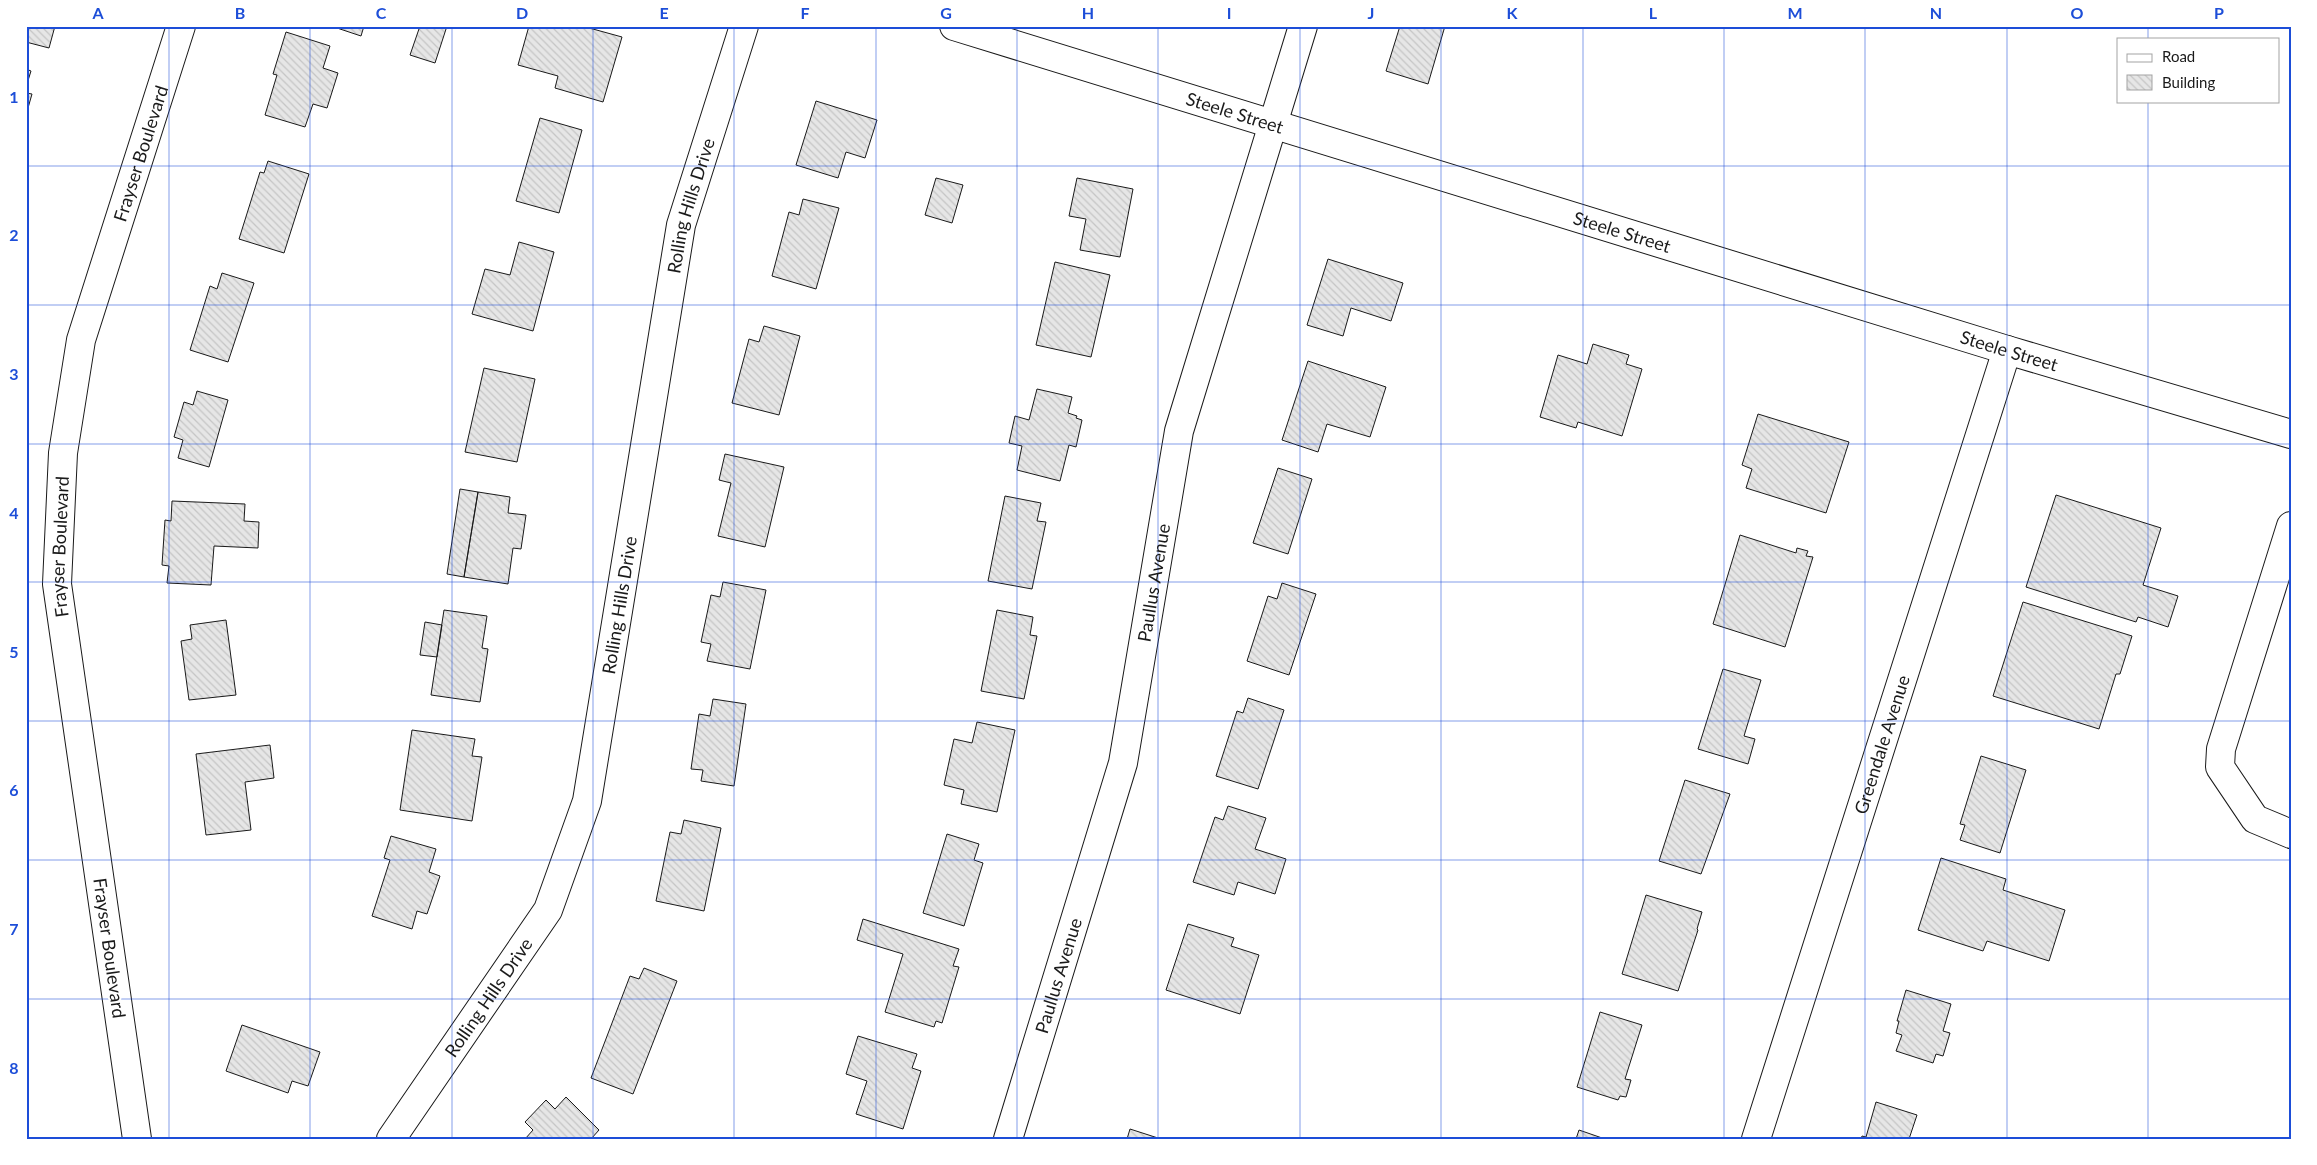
<svg xmlns="http://www.w3.org/2000/svg" width="2317" height="1165" font-family="Lato,sans-serif">
<defs>
<pattern id="building-back-hatch" width="6" height="6" patternUnits="userSpaceOnUse" patternTransform="scale(1.25)"><rect width="6" height="6" fill="#e6e6e6"/><path d="M-1 5l2 2M0 0l6 6M5-1l2 2" fill="none" stroke="#c5c5c5"/></pattern>
</defs>
<rect width="100%" height="100%" fill="#fff"/>
<path fill="url(#building-back-hatch)" stroke="#1a1a1a" d="M 26,26 L 55,26 L 49,48 L 26,42 Z
M 331,26 L 364,26 L 361,36 Z
M 420,26 L 447,26 L 435,63 L 410,55 Z
M 529,26 L 582,26 L 622,37 L 603,102 L 555,88 L 558,76 L 518,65 Z
M 1400,26 L 1445,26 L 1428,84 L 1386,71 Z
M 286,32 L 330,46 L 323,68 L 338,73 L 327,108 L 313,104 L 305,127 L 265,115 L 277,75 L 273,74 Z
M 26,69 L 31,71 L 26,87 Z
M 26,93 L 32,94 L 26,115 Z
M 816,101 L 877,120 L 865,158 L 846,152 L 838,178 L 796,165 Z
M 540,118 L 582,130 L 559,213 L 516,201 Z
M 268,161 L 309,174 L 284,253 L 239,239 L 260,172 L 264,173 Z
M 936,178 L 963,185 L 952,223 L 925,215 Z
M 1077,178 L 1133,189 L 1120,257 L 1080,250 L 1086,219 L 1069,216 Z
M 803,199 L 839,208 L 816,289 L 772,276 L 789,212 L 799,215 Z
M 519,242 L 554,252 L 533,331 L 472,314 L 485,269 L 510,275 Z
M 1328,259 L 1403,283 L 1391,321 L 1351,308 L 1343,336 L 1307,325 Z
M 1055,262 L 1110,275 L 1091,357 L 1036,345 Z
M 222,273 L 254,283 L 228,362 L 190,350 L 210,286 L 217,289 Z
M 764,326 L 800,336 L 779,415 L 732,403 L 749,339 L 759,342 Z
M 1593,344 L 1629,355 L 1626,364 L 1642,369 L 1622,436 L 1578,422 L 1576,428 L 1540,417 L 1558,355 L 1587,364 Z
M 1308,361 L 1386,387 L 1370,437 L 1327,424 L 1318,452 L 1282,440 Z
M 484,368 L 535,379 L 517,462 L 465,452 Z
M 1037,389 L 1072,397 L 1068,413 L 1077,416 L 1076,418 L 1082,420 L 1076,447 L 1069,445 L 1060,481 L 1017,470 L 1022,446 L 1009,443 L 1015,416 L 1029,420 Z
M 197,391 L 228,400 L 209,467 L 178,458 L 183,440 L 174,437 L 184,402 L 193,405 Z
M 1758,414 L 1849,442 L 1826,513 L 1746,488 L 1752,469 L 1742,465 Z
M 725,454 L 784,467 L 765,547 L 718,536 L 731,483 L 719,480 Z
M 1278,468 L 1312,479 L 1288,554 L 1253,543 Z
M 460,489 L 478,492 L 464,577 L 447,574 Z
M 478,492 L 510,497 L 508,513 L 526,515 L 521,549 L 513,548 L 508,584 L 464,577 Z
M 2056,495 L 2161,528 L 2143,585 L 2178,596 L 2168,627 L 2138,617 L 2136,622 L 2026,587 Z
M 1005,496 L 1041,503 L 1037,521 L 1046,522 L 1032,589 L 988,581 Z
M 172,501 L 245,504 L 244,521 L 259,522 L 258,548 L 214,546 L 211,585 L 167,583 L 169,566 L 162,565 L 165,520 L 171,521 Z
M 1740,535 L 1796,553 L 1797,548 L 1808,551 L 1806,556 L 1813,557 L 1785,647 L 1713,624 Z
M 723,582 L 766,590 L 750,669 L 707,661 L 711,644 L 701,642 L 711,595 L 720,597 Z
M 1282,583 L 1316,594 L 1289,675 L 1247,661 L 1268,596 L 1277,599 Z
M 2023,602 L 2132,636 L 2120,674 L 2116,674 L 2099,729 L 1993,696 Z
M 444,610 L 487,616 L 482,648 L 488,649 L 480,702 L 431,695 Z
M 997,610 L 1033,617 L 1030,635 L 1037,636 L 1024,699 L 981,691 Z
M 226,620 L 236,695 L 189,700 L 181,641 L 192,639 L 190,625 Z
M 425,622 L 442,625 L 437,657 L 420,655 Z
M 1723,669 L 1761,680 L 1744,736 L 1755,739 L 1748,764 L 1698,749 Z
M 1248,698 L 1284,710 L 1258,789 L 1216,776 L 1237,711 L 1243,713 Z
M 713,699 L 746,704 L 734,786 L 701,781 L 703,770 L 691,769 L 699,714 L 710,716 Z
M 977,722 L 1015,730 L 997,812 L 961,804 L 964,790 L 944,785 L 954,739 L 972,743 Z
M 412,730 L 475,739 L 472,756 L 482,757 L 472,821 L 400,810 Z
M 270,745 L 274,778 L 245,782 L 251,830 L 206,835 L 196,754 Z
M 1981,756 L 2026,770 L 2000,853 L 1960,840 L 1965,825 L 1960,824 Z
M 1685,780 L 1730,794 L 1701,874 L 1659,861 Z
M 1228,806 L 1266,818 L 1255,849 L 1286,859 L 1275,894 L 1238,882 L 1234,895 L 1193,882 L 1215,817 L 1223,820 Z
M 684,820 L 721,828 L 704,911 L 656,901 L 670,832 L 681,834 Z
M 947,834 L 979,844 L 974,860 L 983,863 L 964,926 L 923,913 Z
M 391,836 L 436,849 L 429,872 L 440,876 L 427,914 L 417,911 L 412,929 L 372,916 L 390,860 L 384,858 Z
M 1941,858 L 2006,879 L 2003,890 L 2065,910 L 2049,961 L 1987,941 L 1983,951 L 1918,930 Z
M 1646,895 L 1702,912 L 1697,929 L 1698,930 L 1678,991 L 1622,974 Z
M 863,919 L 959,949 L 953,966 L 959,967 L 942,1023 L 936,1021 L 934,1027 L 885,1012 L 903,954 L 857,940 Z
M 1188,924 L 1234,938 L 1231,946 L 1259,955 L 1240,1014 L 1166,990 Z
M 644,968 L 677,981 L 633,1094 L 591,1078 L 630,976 L 639,979 Z
M 1906,990 L 1951,1004 L 1943,1031 L 1950,1033 L 1943,1056 L 1936,1054 L 1933,1063 L 1896,1051 L 1902,1035 L 1896,1033 L 1899,1021 L 1897,1021 Z
M 1600,1012 L 1642,1025 L 1625,1079 L 1631,1080 L 1626,1097 L 1620,1096 L 1618,1100 L 1577,1087 Z
M 242,1025 L 320,1052 L 308,1086 L 292,1081 L 288,1093 L 226,1071 Z
M 858,1036 L 917,1054 L 912,1068 L 921,1071 L 903,1129 L 856,1114 L 867,1081 L 846,1074 Z
M 566,1097 L 599,1130 L 591,1139 L 525,1139 L 533,1130 L 525,1122 L 546,1100 L 555,1109 Z
M 1876,1102 L 1917,1115 L 1909,1139 L 1861,1139 L 1862,1136 L 1866,1137 Z
M 1130,1129 L 1161,1139 L 1127,1139 Z
M 1579,1130 L 1605,1139 L 1576,1139 Z"/>
<g fill="none" stroke-linecap="round" stroke-linejoin="round">
<defs>
<g id="minor">
<path id="s1" d="M 954,26 L 2007,350 L 2291,434"/>
<path d="M 2291,526 L 2221,749 L 2220,767 L 2255,819 L 2291,834"/>
<path id="s2" d="M 391,1139 L 548,910 L 587,801 L 681,225 L 744,26"/>
<path id="s3" d="M 1008,1139 L 1123,763 L 1179,431 L 1303,26"/>
<path id="s4" d="M 1756,1139 L 2007,350"/>
</g>
<g id="major">
<path id="s5" d="M 137,1139 L 57,584 L 63,453 L 81,340 L 181,26"/>
</g>
</defs>
<use href="#minor" stroke="#1a1a1a" stroke-width="30"/>
<use href="#major" stroke="#1a1a1a" stroke-width="30"/>
<use href="#minor" stroke="#fff" stroke-width="28"/>
<use href="#major" stroke="#fff" stroke-width="28"/>
</g>
<path fill="none" stroke="#1d4ed8" stroke-width="1" stroke-opacity="0.55" d="M 169,26 L 169,1139M 310,26 L 310,1139M 452,26 L 452,1139M 593,26 L 593,1139M 734,26 L 734,1139M 876,26 L 876,1139M 1017,26 L 1017,1139M 1158,26 L 1158,1139M 1300,26 L 1300,1139M 1441,26 L 1441,1139M 1583,26 L 1583,1139M 1724,26 L 1724,1139M 1865,26 L 1865,1139M 2007,26 L 2007,1139M 2148,26 L 2148,39M 2148,101 L 2148,1139M 26,166 L 2291,166M 26,305 L 2291,305M 26,444 L 2291,444M 26,582 L 2291,582M 26,721 L 2291,721M 26,860 L 2291,860M 26,999 L 2291,999"/>
<g text-anchor="middle" dominant-baseline="central" stroke-width="4" stroke-linejoin="round" paint-order="stroke">
<g font-size="18" fill="#1a1a1a" stroke="#fff">
<text stroke="none"><textPath href="#s1" startOffset="294">Steele Street</textPath></text>
<text stroke="none"><textPath href="#s5" startOffset="1002">Frayser Boulevard</textPath></text>
<text stroke="none"><textPath href="#s2" startOffset="998">Rolling Hills Drive</textPath></text>
<text stroke="none"><textPath href="#s1" startOffset="699">Steele Street</textPath></text>
<text stroke="none"><textPath href="#s1" startOffset="1104">Steele Street</textPath></text>
<text stroke="none"><textPath href="#s5" startOffset="598">Frayser Boulevard</textPath></text>
<text stroke="none"><textPath href="#s3" startOffset="576">Paullus Avenue</textPath></text>
<text stroke="none"><textPath href="#s2" startOffset="592">Rolling Hills Drive</textPath></text>
<text stroke="none"><textPath href="#s4" startOffset="414">Greendale Avenue</textPath></text>
<text transform="translate(110 948) rotate(82)">Frayser Boulevard</text>
<text stroke="none"><textPath href="#s3" startOffset="171">Paullus Avenue</textPath></text>
<text stroke="none"><textPath href="#s2" startOffset="172">Rolling Hills Drive</textPath></text>
</g>
</g>
<rect width="2317" height="1165" fill="none" stroke="#ffffff" stroke-width="55"/>
<rect x="2117" y="38" width="162" height="65" fill="#ffffff" stroke="#a3a3a3"/>
<rect x="2127" y="54" width="25" height="8" fill="#ffffff" stroke="#a3a3a3"/>
<text x="2162" y="62" font-size="15" fill="#1a1a1a">Road</text>
<rect x="2127" y="75" width="25" height="15" fill="url(#building-back-hatch)" stroke="#a3a3a3"/>
<text x="2162" y="88" font-size="15" fill="#1a1a1a">Building</text>
<rect x="28" y="28" width="2262" height="1110" fill="none" stroke="#1d4ed8" stroke-width="2"/>
<g font-size="16" text-anchor="middle" font-weight="bold" fill="#1d4ed8">
<text x="98" y="19">A</text>
<text x="240" y="19">B</text>
<text x="381" y="19">C</text>
<text x="522" y="19">D</text>
<text x="664" y="19">E</text>
<text x="805" y="19">F</text>
<text x="946" y="19">G</text>
<text x="1088" y="19">H</text>
<text x="1229" y="19">I</text>
<text x="1371" y="19">J</text>
<text x="1512" y="19">K</text>
<text x="1653" y="19">L</text>
<text x="1795" y="19">M</text>
<text x="1936" y="19">N</text>
<text x="2077" y="19">O</text>
<text x="2219" y="19">P</text>
<text x="14" y="103">1</text>
<text x="14" y="241">2</text>
<text x="14" y="380">3</text>
<text x="14" y="519">4</text>
<text x="14" y="658">5</text>
<text x="14" y="796">6</text>
<text x="14" y="935">7</text>
<text x="14" y="1074">8</text>
</g>
</svg>
